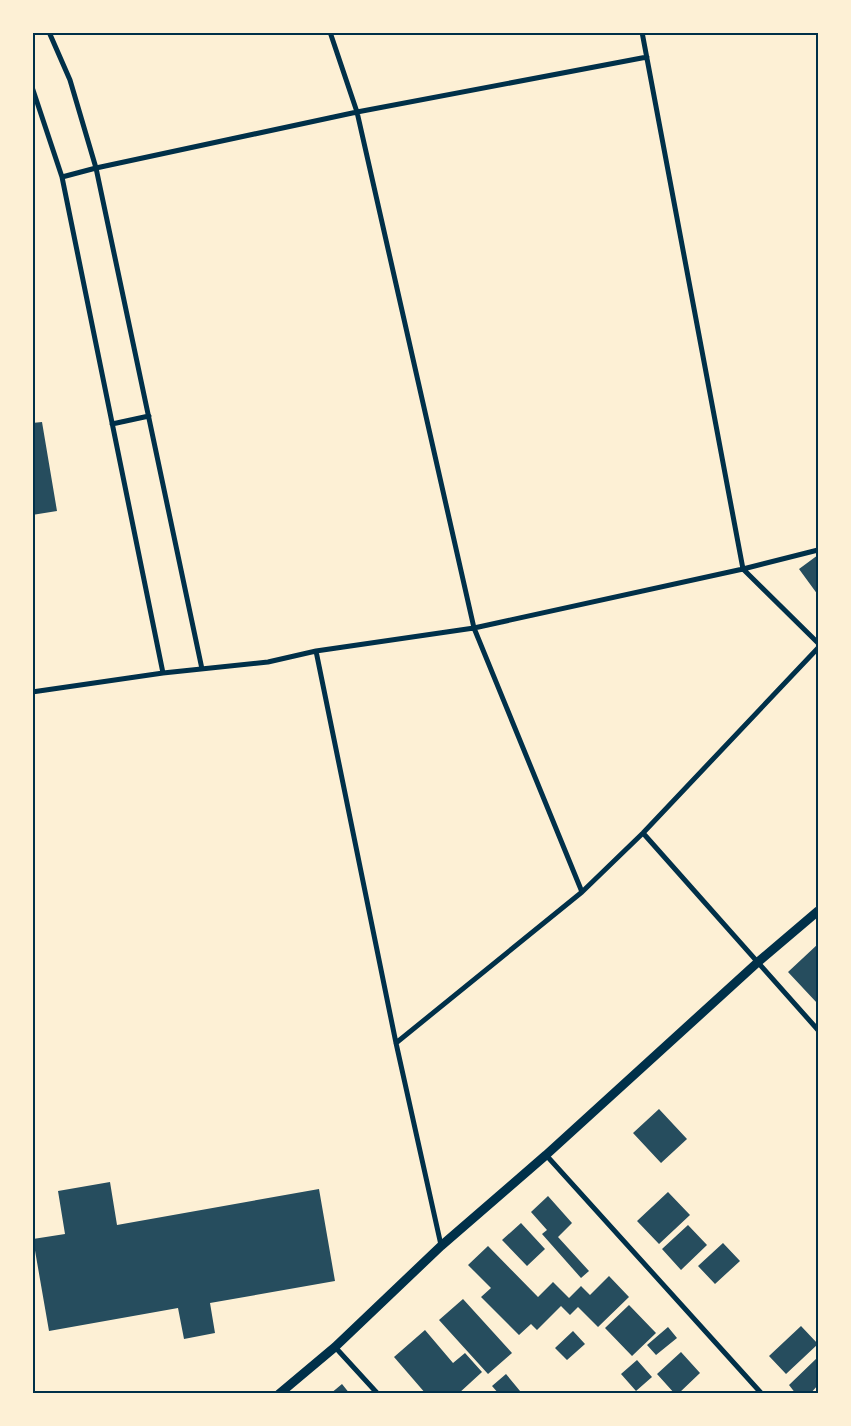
<svg xmlns="http://www.w3.org/2000/svg" width="851" height="1426" font-family="Signika,sans-serif">
<rect width="100%" height="100%" fill="#fdf0d5"/>
<path fill="#264d5e" d="M 42,422 L 57,511 L 32,515 L 32,423 Z
M 818,555 L 818,595 L 799,569 Z
M 818,944 L 818,1001 L 817,1003 L 788,972 Z
M 659,1109 L 687,1139 L 661,1163 L 633,1133 Z
M 110,1182 L 117,1225 L 319,1189 L 335,1281 L 210,1303 L 215,1333 L 184,1339 L 178,1308 L 49,1331 L 33,1239 L 65,1234 L 58,1191 Z
M 668,1192 L 690,1215 L 659,1244 L 637,1221 Z
M 548,1196 L 572,1223 L 558,1237 L 589,1271 L 581,1278 L 542,1234 L 547,1230 L 531,1212 Z
M 521,1223 L 545,1249 L 527,1266 L 502,1240 Z
M 688,1225 L 707,1245 L 681,1270 L 662,1249 Z
M 723,1243 L 740,1261 L 715,1284 L 698,1266 Z
M 488,1246 L 538,1297 L 553,1282 L 569,1298 L 581,1286 L 590,1295 L 609,1276 L 629,1297 L 598,1327 L 578,1307 L 570,1315 L 561,1306 L 537,1330 L 531,1324 L 519,1335 L 481,1297 L 491,1288 L 468,1265 Z
M 463,1299 L 512,1353 L 488,1374 L 439,1320 Z
M 629,1305 L 656,1333 L 632,1356 L 605,1328 Z
M 801,1326 L 818,1344 L 786,1374 L 769,1356 Z
M 668,1327 L 677,1338 L 656,1355 L 647,1345 Z
M 425,1330 L 453,1363 L 465,1353 L 482,1372 L 458,1394 L 426,1394 L 394,1357 Z
M 573,1331 L 585,1344 L 567,1360 L 555,1348 Z
M 681,1352 L 700,1373 L 678,1394 L 675,1394 L 657,1374 Z
M 818,1357 L 818,1385 L 810,1394 L 796,1394 L 789,1385 Z
M 637,1360 L 652,1377 L 636,1391 L 621,1374 Z
M 506,1374 L 520,1391 L 517,1394 L 499,1394 L 492,1386 Z
M 342,1384 L 350,1394 L 330,1394 Z"/>
<g fill="none" stroke-linecap="round" stroke-linejoin="round">
<path stroke="#003049" stroke-width="5" d="M 49,32 L 70,80 L 96,168 L 202,669
M 330,32 L 357,112 L 474,628 L 582,892
M 642,32 L 743,569 L 818,643
M 32,87 L 62,177 L 163,673
M 62,177 L 96,168 L 357,112 L 647,57
M 112,424 L 149,416
M 316,651 L 396,1043 L 441,1245
M 32,692 L 163,673 L 268,662 L 316,651 L 474,628 L 743,569 L 818,550
M 643,833 L 818,1030
M 396,1043 L 582,892 L 643,833 L 818,648
M 546,1155 L 762,1394
M 335,1347 L 378,1394"/>
<path stroke="#003049" stroke-width="9" d="M 279,1394 L 335,1347 L 441,1246 L 546,1155 L 758,962 L 818,911"/>
</g>
<rect width="851" height="1426" fill="none" stroke="#fdf0d5" stroke-width="68"/>
<rect x="34" y="34" width="783" height="1358" fill="none" stroke="#003049" stroke-width="2"/>
</svg>
